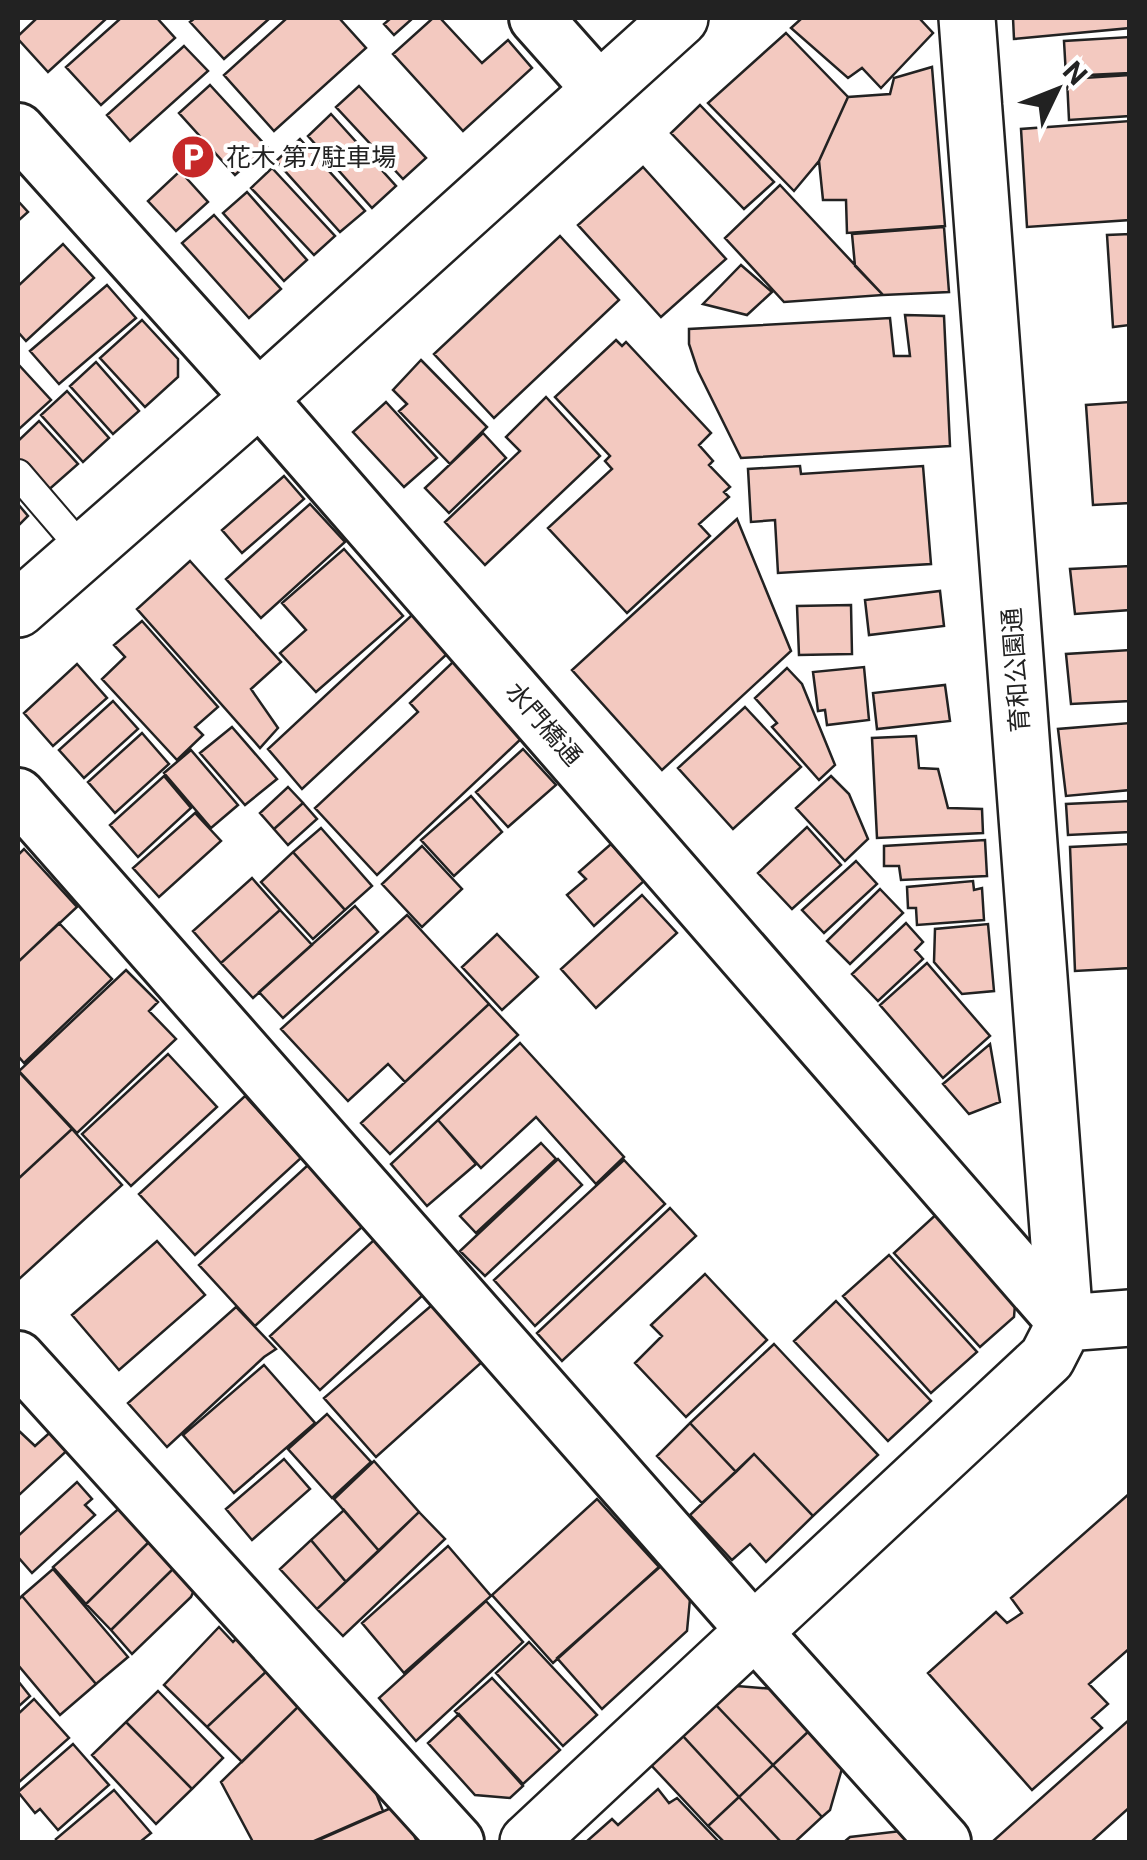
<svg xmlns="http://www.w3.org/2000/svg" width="1147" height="1860" font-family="Roboto,'Noto Sans JP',sans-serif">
<rect width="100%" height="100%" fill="#fff"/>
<path fill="#f3c9c0" stroke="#222" stroke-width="2.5" d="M 37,18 L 107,18 L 48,72 L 18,39 L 18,36 Z
M 121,18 L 157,18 L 175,38 L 101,105 L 66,67 Z
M 195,18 L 270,18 L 224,59 L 190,22 Z
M 287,18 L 339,18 L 366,48 L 274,131 L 224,75 Z
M 391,18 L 413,18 L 394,35 L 384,24 Z
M 433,18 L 440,18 L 482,63 L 508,40 L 532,68 L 463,131 L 393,54 Z
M 802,18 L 919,18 L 933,33 L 881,88 L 862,68 L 848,78 L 791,28 Z
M 1013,18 L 1130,18 L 1130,28 L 1014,39 Z
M 786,33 L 848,97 L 819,161 L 794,191 L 708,103 Z
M 1130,37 L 1130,73 L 1066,76 L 1064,41 Z
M 184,46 L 208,71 L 130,141 L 107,115 Z
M 932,67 L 945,226 L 847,233 L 846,200 L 823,200 L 819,161 L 848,97 L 890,94 L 894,78 Z
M 1130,75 L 1130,116 L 1069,120 L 1067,79 Z
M 210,85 L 267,147 L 235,175 L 179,113 Z
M 359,86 L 426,158 L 403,179 L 336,107 Z
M 700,105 L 774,182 L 744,209 L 671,133 Z
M 331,114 L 396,186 L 372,208 L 308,136 Z
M 1130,121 L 1130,220 L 1027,227 L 1021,129 Z
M 300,139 L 365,211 L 340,232 L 276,161 Z
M 643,167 L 726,259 L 661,317 L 578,225 Z
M 272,168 L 335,236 L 314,255 L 251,188 Z
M 180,171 L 208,202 L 176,231 L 148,201 Z
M 780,185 L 883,295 L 784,302 L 725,238 Z
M 247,192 L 307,260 L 284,281 L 223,213 Z
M 18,201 L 28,212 L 18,221 Z
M 214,215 L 281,289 L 249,318 L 182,243 Z
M 944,227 L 949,292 L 883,295 L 855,266 L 852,234 Z
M 1130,234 L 1130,325 L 1113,327 L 1107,235 Z
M 560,236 L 619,300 L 494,418 L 434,354 Z
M 63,244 L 94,278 L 26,341 L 18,332 L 18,286 Z
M 741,265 L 772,292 L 747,315 L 703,304 Z
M 107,285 L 136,318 L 59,384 L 30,351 Z
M 905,315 L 944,316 L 950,446 L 741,458 L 698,371 L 689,344 L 689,329 L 890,318 L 894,356 L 910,356 Z
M 142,320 L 178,359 L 178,377 L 145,407 L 100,358 Z
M 616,340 L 622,346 L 626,342 L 711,433 L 699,445 L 713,461 L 709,465 L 730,487 L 724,492 L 729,497 L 699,524 L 710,536 L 627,613 L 548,528 L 612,469 L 605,461 L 610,456 L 555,397 Z
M 421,360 L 487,427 L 450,464 L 399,411 L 407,404 L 393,390 Z
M 96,362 L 139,411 L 113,434 L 70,386 Z
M 18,364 L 51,400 L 18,430 Z
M 67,391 L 109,438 L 83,462 L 41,415 Z
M 546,397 L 600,456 L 485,565 L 445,522 L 520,451 L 506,437 Z
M 386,402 L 437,458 L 404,487 L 353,432 Z
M 1130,402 L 1130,503 L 1093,505 L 1086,405 Z
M 39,421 L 78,464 L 45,493 L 18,462 L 18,441 Z
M 483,433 L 506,458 L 449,513 L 425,488 Z
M 800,466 L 801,474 L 923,466 L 931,564 L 778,573 L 775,520 L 751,522 L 748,469 Z
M 284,476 L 304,499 L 242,553 L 222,530 Z
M 18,504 L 28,516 L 18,526 Z
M 310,504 L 345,542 L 261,618 L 226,579 Z
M 737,519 L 791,651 L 662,770 L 572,670 Z
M 344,549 L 403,616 L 316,692 L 280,653 L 306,630 L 282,603 Z
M 190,561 L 281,662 L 251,689 L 278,728 L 260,748 L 137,609 Z
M 1130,566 L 1130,610 L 1075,614 L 1070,569 Z
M 940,591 L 944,626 L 869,635 L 865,600 Z
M 851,605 L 852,654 L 799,655 L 797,606 Z
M 412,615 L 447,654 L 302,789 L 268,749 Z
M 142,621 L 218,707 L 195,727 L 203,735 L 177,760 L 102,679 L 125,657 L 114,645 Z
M 1130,650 L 1130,701 L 1071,704 L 1066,654 Z
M 454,661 L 522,738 L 377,875 L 315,808 L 418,712 L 410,703 Z
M 77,664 L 107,698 L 53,746 L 24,713 Z
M 864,667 L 869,720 L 827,725 L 825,710 L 818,711 L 813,672 Z
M 787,668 L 802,684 L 835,765 L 819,780 L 772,727 L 777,723 L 755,698 Z
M 945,685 L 950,721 L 877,729 L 873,693 Z
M 113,701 L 138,729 L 84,778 L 59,750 Z
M 745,707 L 801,767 L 733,829 L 678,768 Z
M 1130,723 L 1130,790 L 1066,796 L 1058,729 Z
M 232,727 L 277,779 L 245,805 L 200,753 Z
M 142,733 L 169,764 L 115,813 L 88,782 Z
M 916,736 L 919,768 L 938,769 L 948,808 L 982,809 L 983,833 L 877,838 L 872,738 Z
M 523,749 L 556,785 L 508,827 L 476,792 Z
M 191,750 L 238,805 L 211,828 L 164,773 Z
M 164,776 L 191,808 L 138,857 L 110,825 Z
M 831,776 L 849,794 L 868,839 L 845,861 L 796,808 Z
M 288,787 L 303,803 L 274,829 L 260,813 Z
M 471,796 L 502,832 L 454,876 L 421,840 Z
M 1130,801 L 1130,832 L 1068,835 L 1066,804 Z
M 303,803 L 317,819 L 288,845 L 274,829 Z
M 195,813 L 221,841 L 159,897 L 133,868 Z
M 807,827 L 841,865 L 792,909 L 758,873 Z
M 321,828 L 372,886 L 345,910 L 293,852 Z
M 985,840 L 987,876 L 901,880 L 899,866 L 884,866 L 884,846 Z
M 611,844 L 644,881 L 594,926 L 567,895 L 586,879 L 579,872 Z
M 1130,844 L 1130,968 L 1075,971 L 1070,847 Z
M 422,846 L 462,889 L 422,927 L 382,884 Z
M 24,849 L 77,907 L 18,962 L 18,855 Z
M 293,852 L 345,910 L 313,939 L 261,882 Z
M 856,861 L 877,884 L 824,933 L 802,910 Z
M 252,878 L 280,910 L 221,963 L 193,931 Z
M 973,881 L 974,890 L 982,888 L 984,920 L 917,925 L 916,908 L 908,908 L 907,887 Z
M 880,889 L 903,913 L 850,964 L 827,941 Z
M 642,895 L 677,933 L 596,1008 L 561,969 Z
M 355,906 L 378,932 L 283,1018 L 259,992 Z
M 280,910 L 312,945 L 253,998 L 221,963 Z
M 407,915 L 489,1004 L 405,1082 L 388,1064 L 348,1101 L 281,1029 Z
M 59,923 L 112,979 L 24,1063 L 18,1056 L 18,962 Z
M 906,923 L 923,942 L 915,950 L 923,959 L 878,1001 L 852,974 Z
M 988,924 L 994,991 L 962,994 L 934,962 L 935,929 Z
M 497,934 L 538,977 L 502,1010 L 462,967 Z
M 927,963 L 990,1036 L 943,1078 L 880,1005 Z
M 126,970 L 158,1002 L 149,1011 L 176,1039 L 77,1133 L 19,1071 Z
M 489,1004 L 518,1035 L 390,1154 L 361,1123 Z
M 520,1043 L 624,1157 L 596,1184 L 536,1117 L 481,1168 L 438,1120 Z
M 990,1044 L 1000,1102 L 969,1114 L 943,1084 Z
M 168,1054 L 217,1107 L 131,1186 L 82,1134 Z
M 18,1071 L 72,1129 L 18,1179 Z
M 245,1096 L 301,1158 L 195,1255 L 139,1194 Z
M 438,1120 L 476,1164 L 427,1206 L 391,1164 Z
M 72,1129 L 122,1185 L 18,1280 L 18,1179 Z
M 541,1143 L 556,1159 L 476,1233 L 460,1216 Z
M 558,1159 L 582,1185 L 485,1276 L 460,1251 Z
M 624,1160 L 665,1204 L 535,1326 L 494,1280 Z
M 308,1165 L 362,1227 L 255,1326 L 199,1265 Z
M 670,1208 L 696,1236 L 562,1361 L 537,1333 Z
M 941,1210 L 1016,1292 L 1014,1317 L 980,1347 L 894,1253 Z
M 374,1240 L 423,1295 L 320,1390 L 270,1336 Z
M 157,1241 L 205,1295 L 119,1370 L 72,1315 Z
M 889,1255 L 977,1352 L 931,1393 L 843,1296 Z
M 705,1274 L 767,1340 L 686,1417 L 635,1363 L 662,1336 L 651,1325 Z
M 836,1301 L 931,1401 L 888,1441 L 794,1341 Z
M 432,1305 L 482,1362 L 376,1457 L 324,1398 Z
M 236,1307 L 276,1349 L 264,1357 L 167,1447 L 128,1403 Z
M 774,1344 L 878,1455 L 813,1516 L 754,1454 L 736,1472 L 690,1423 Z
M 264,1365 L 315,1423 L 234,1493 L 183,1435 Z
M 327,1414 L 371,1462 L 332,1498 L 288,1449 Z
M 690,1423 L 736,1472 L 702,1503 L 657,1456 Z
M 56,1427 L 73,1445 L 18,1496 L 18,1430 L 35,1446 Z
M 754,1454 L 813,1516 L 766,1562 L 750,1544 L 732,1560 L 690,1515 Z
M 284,1459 L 310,1489 L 252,1540 L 226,1509 Z
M 374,1461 L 419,1512 L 379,1551 L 334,1499 Z
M 77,1482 L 92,1499 L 85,1505 L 95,1515 L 32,1573 L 18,1557 L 18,1536 Z
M 1130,1493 L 1130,1648 L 1089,1684 L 1108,1704 L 1092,1718 L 1102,1728 L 1032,1790 L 928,1673 L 996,1612 L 1007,1623 L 1022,1613 L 1011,1598 Z
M 597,1499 L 659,1567 L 553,1663 L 492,1595 Z
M 124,1504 L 156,1535 L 86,1604 L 53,1567 Z
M 344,1510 L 379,1551 L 346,1582 L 311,1540 Z
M 419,1512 L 445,1539 L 343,1636 L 317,1609 Z
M 151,1540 L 175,1567 L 111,1630 L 86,1604 Z
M 311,1540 L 346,1582 L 317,1609 L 280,1569 Z
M 448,1546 L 491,1596 L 404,1673 L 362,1623 Z
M 661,1566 L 690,1599 L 687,1631 L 602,1709 L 557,1658 Z
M 175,1567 L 195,1588 L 191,1597 L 132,1654 L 111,1630 Z
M 53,1569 L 128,1657 L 96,1684 L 22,1596 Z
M 22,1596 L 96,1684 L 60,1715 L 18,1665 L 18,1600 Z
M 486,1601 L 523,1642 L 416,1741 L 379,1698 Z
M 219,1627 L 233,1642 L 238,1637 L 271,1667 L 207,1727 L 164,1685 Z
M 529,1642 L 597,1715 L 563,1746 L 496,1673 Z
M 271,1667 L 306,1699 L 242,1762 L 207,1727 Z
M 492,1678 L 560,1750 L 523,1784 L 455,1711 Z
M 18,1681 L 30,1696 L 18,1707 Z
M 737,1686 L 774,1689 L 811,1729 L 773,1765 L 716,1705 Z
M 158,1691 L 223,1758 L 192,1789 L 126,1722 Z
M 34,1699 L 69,1738 L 18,1783 L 18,1714 Z
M 306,1699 L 369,1775 L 383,1811 L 312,1842 L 253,1842 L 221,1782 Z
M 716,1705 L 773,1765 L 739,1797 L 683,1736 Z
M 459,1714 L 523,1786 L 510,1798 L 475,1795 L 428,1743 Z
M 1130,1719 L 1130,1807 L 1091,1842 L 992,1842 Z
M 126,1722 L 192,1789 L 156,1824 L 92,1755 Z
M 811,1729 L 843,1765 L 830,1810 L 822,1817 L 773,1765 Z
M 683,1736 L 739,1797 L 708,1826 L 651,1765 Z
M 73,1744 L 109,1785 L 58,1830 L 40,1809 L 35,1813 L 18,1792 Z
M 773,1765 L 822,1817 L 795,1842 L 781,1842 L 739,1797 Z
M 658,1789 L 669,1803 L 677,1798 L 718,1841 L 586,1842 L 612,1819 L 618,1825 Z
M 114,1790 L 151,1833 L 140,1842 L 59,1842 L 56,1839 Z
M 739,1797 L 781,1842 L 724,1842 L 708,1826 Z
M 400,1804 L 417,1842 L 314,1842 Z
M 901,1831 L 912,1842 L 844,1842 L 850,1837 Z"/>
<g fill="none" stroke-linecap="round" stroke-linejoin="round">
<defs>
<path id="service" d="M 18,474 L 84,551"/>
<path id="minor" d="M 536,18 L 600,90
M 18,130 L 259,398 L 1065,1323
M 18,795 L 754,1631 L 944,1842
M 18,1358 L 457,1842"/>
<path id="tertiary" d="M 967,18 L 1065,1323
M 18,609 L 259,398 L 680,18
M 1065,1323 L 1130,1318
M 528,1842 L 1047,1358 L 1065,1323"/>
</defs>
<use href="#service" stroke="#222" stroke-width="32"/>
<use href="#minor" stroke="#222" stroke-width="58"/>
<use href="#tertiary" stroke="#222" stroke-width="60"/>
<use href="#service" stroke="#fff" stroke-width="28"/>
<use href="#minor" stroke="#fff" stroke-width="52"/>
<use href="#tertiary" stroke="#fff" stroke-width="55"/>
</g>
<defs>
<symbol id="parking-disc" viewBox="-11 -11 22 22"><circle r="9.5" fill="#c62828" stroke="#fff"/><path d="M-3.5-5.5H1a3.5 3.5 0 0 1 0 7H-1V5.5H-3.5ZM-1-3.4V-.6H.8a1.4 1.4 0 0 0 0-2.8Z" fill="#fff"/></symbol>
</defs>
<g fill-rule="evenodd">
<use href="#parking-disc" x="168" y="132" width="50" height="50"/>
</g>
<g text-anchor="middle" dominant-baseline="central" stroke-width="8" stroke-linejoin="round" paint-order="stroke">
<g font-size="25" fill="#222" stroke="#fff" text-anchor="start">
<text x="226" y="157">花木 第7駐車場</text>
</g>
<g font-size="25" fill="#222" stroke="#fff">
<text transform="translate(1016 670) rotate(-94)">育和公園通</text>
<text transform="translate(544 724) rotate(49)">水門橋通</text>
</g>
</g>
<rect width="1147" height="1860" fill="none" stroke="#222222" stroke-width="40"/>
<g transform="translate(1057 90) rotate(47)" stroke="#ffffff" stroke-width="8" paint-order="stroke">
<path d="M0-8L18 38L0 25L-18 38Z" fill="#222222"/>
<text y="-15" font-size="28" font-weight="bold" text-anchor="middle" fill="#222222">N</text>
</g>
</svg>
